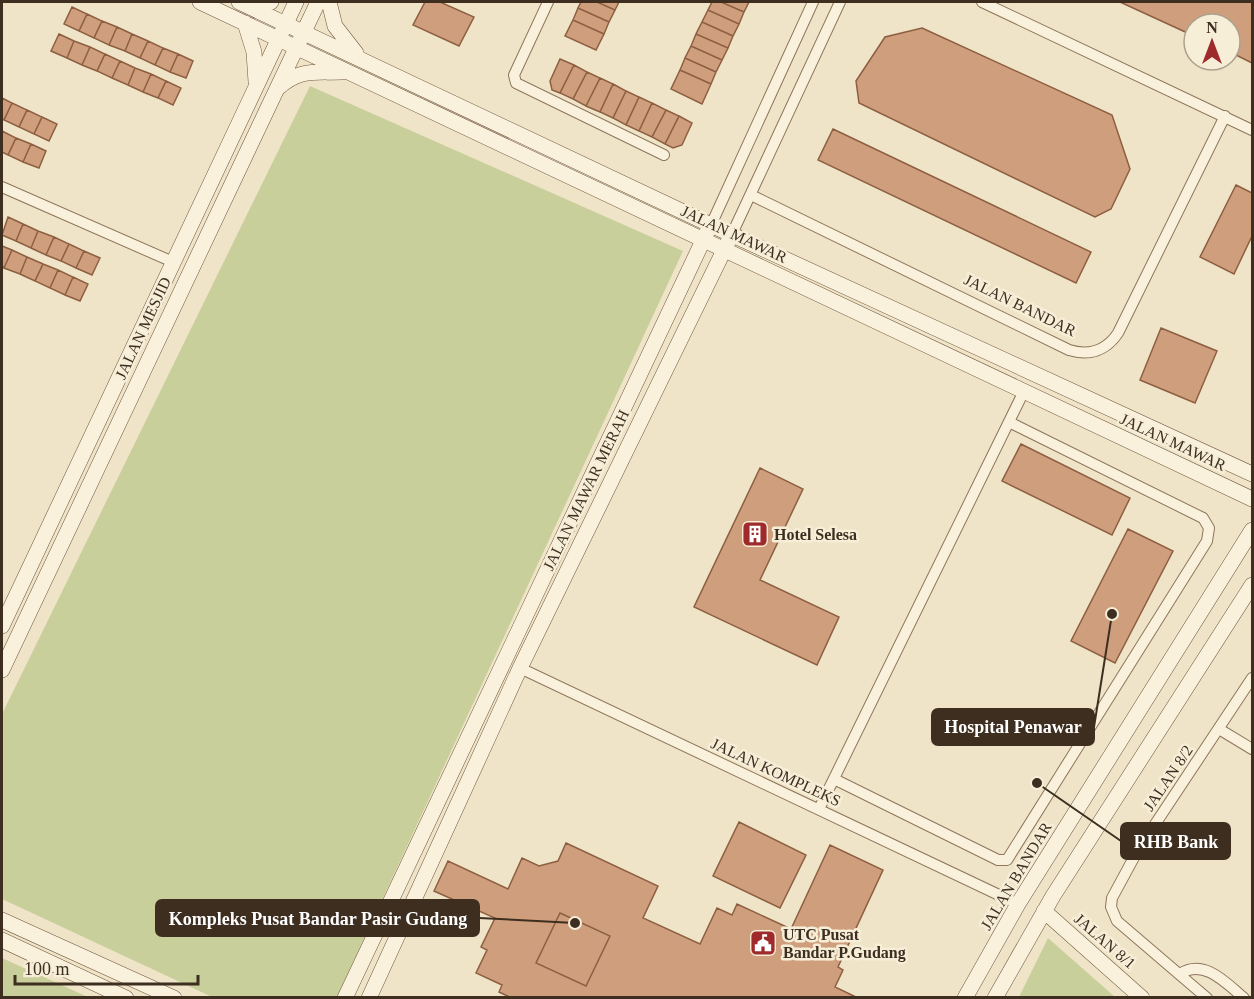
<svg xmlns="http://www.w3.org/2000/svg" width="1254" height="999" font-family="'Times New Roman',serif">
<rect width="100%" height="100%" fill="#f0e4c8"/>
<path fill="#c9cf9b" d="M 310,86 L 683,251 L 337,997 L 212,997 L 2,899 L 2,714 Z
M 1048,938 L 1115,997 L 1019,997 Z
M 2,958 L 88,997 L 2,997 Z"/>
<path fill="#cf9f7d" stroke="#8d5f41" stroke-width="1.5" d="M 425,2 L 440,2 L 474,17 L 459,46 L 413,25 Z
M 581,2 L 597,2 L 615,10 L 609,22 L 578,8 Z
M 597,2 L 619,2 L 615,10 Z
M 712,2 L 721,2 L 744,12 L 739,24 L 708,10 Z
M 721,2 L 749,2 L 744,12 Z
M 1120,2 L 1252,2 L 1252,63 L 1230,52 L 1230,24 L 1194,24 L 1194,36 Z
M 72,7 L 87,14 L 79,31 L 64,24 Z
M 578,8 L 609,22 L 604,34 L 573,20 Z
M 708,10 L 739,24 L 733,36 L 702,22 Z
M 87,14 L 102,21 L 94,38 L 79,31 Z
M 573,20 L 604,34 L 596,50 L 565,36 Z
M 102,21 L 117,27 L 109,45 L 94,38 Z
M 702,22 L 733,36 L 728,48 L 696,34 Z
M 117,27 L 132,34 L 125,51 L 109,45 Z
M 922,28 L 1112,115 L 1130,169 L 1111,209 L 1095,217 L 859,103 L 856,81 L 885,37 Z
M 59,34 L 74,41 L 67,58 L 51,51 Z
M 132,34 L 148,41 L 140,58 L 125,51 Z
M 696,34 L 728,48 L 722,60 L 691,46 Z
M 74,41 L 90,47 L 82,65 L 67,58 Z
M 148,41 L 163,48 L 155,65 L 140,58 Z
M 691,46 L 722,60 L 716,72 L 685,58 Z
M 90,47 L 105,54 L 97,71 L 82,65 Z
M 163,48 L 178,54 L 170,72 L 155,65 Z
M 105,54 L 120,61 L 112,78 L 97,71 Z
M 178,54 L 193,61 L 186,78 L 170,72 Z
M 685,58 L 716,72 L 711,84 L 680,70 Z
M 560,59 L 574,65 L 560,93 L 552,90 L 550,81 Z
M 120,61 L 135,68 L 128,85 L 112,78 Z
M 574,65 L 587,72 L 573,99 L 560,93 Z
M 135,68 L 151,74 L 143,92 L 128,85 Z
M 680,70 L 711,84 L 702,104 L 671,89 Z
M 587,72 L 600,78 L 586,106 L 573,99 Z
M 151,74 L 166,81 L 158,98 L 143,92 Z
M 600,78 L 613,84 L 600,112 L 586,106 Z
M 166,81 L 181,88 L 173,105 L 158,98 Z
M 613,84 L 626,91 L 613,118 L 600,112 Z
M 626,91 L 639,97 L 626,125 L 613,118 Z
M 639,97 L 652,103 L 639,131 L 626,125 Z
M 2,98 L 12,103 L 4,120 L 2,119 Z
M 12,103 L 27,110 L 19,127 L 4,120 Z
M 652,103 L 666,110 L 652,137 L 639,131 Z
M 27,110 L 42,117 L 34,134 L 19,127 Z
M 666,110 L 679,116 L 665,144 L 652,137 Z
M 679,116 L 692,123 L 682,145 L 673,148 L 665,144 Z
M 42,117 L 57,124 L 49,141 L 34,134 Z
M 833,129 L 1091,252 L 1076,283 L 818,160 Z
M 2,131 L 16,138 L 8,155 L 2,152 Z
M 16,138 L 31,144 L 23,162 L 8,155 Z
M 31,144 L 46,151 L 39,168 L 23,162 Z
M 1236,185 L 1252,193 L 1252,236 L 1234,274 L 1200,257 Z
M 8,217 L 23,224 L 16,241 L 2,235 Z
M 23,224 L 38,231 L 31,248 L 16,241 Z
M 38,231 L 54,237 L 46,255 L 31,248 Z
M 54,237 L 69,244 L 61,261 L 46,255 Z
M 69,244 L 84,251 L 76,268 L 61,261 Z
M 2,246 L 12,250 L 4,268 L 2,266 Z
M 12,250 L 27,257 L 20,274 L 4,268 Z
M 84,251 L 100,258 L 92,275 L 76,268 Z
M 27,257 L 43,264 L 35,281 L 20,274 Z
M 43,264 L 58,270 L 50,288 L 35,281 Z
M 58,270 L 73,277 L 65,295 L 50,288 Z
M 73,277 L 88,284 L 80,301 L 65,295 Z
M 1161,328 L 1217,351 L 1195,403 L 1140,380 Z
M 1021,444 L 1130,498 L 1112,535 L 1002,481 Z
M 760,468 L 803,489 L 760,580 L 839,617 L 817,665 L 694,607 Z
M 1128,529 L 1173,551 L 1115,663 L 1071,641 Z
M 739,822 L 806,855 L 780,908 L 713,876 Z
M 566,843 L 658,886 L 643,918 L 700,944 L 717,908 L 732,915 L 737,904 L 791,929 L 830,845 L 883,870 L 838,967 L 843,970 L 835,987 L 858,998 L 512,998 L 499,992 L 502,985 L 476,973 L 487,950 L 481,947 L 495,918 L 434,891 L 448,861 L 508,889 L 522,858 L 539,866 L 558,861 Z
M 560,913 L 610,936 L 586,986 L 536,963 Z"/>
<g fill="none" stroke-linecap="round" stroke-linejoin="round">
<defs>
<path id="street" d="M 548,2 L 514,75 L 516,83 L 664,155
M 982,2 L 1252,130
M 2,187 L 173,262
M 751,195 L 1069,350 C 1089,356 1106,351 1118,333 L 1225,116
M 711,225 L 813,2
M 732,234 L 840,2
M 520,668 L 1018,904
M 1219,729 L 1252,749
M 834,779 L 998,860 L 1007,860 L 1207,541 L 1209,528 L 1203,518 L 1009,422
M 819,809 L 1024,391
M 1180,974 C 1204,958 1226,983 1244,998
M 1207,998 L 1117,921 L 1111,907 L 1112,898 L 1138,850 L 1252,678"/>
<path id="secondary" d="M 200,2 L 1252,499
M 239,2 L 711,225 L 1252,474
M 246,2 L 271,2
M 329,2 L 335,26 L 356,53
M 245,23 L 254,52 L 256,82
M 278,88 C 300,68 315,73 342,72
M 2,626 L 296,2
M 2,670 L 318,2
M 1044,911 L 1142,998
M 2,920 L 174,998
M 2,940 L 126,998
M 345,998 L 708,230
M 369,998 L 520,668 L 728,242
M 965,998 L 1018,904 L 1252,530
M 995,998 L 1053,896 L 1252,585"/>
</defs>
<use href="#street" stroke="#8d765c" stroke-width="12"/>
<use href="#secondary" stroke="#6f573f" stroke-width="16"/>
<use href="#street" stroke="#faf1dc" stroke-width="10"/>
<use href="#secondary" stroke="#faf1dc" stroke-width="15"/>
</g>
<defs>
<symbol id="building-square" viewBox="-11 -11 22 22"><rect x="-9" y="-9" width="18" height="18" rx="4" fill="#9e2a2b" stroke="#f7eed8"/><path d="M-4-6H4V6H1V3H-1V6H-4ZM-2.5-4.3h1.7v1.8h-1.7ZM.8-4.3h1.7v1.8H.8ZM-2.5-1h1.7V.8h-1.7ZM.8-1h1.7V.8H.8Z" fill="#fff"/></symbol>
<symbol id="civic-square" viewBox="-11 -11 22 22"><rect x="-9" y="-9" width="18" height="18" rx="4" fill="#9e2a2b" stroke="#f7eed8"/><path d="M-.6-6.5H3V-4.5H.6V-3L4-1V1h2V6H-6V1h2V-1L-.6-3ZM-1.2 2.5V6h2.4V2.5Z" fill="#fff"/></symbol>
</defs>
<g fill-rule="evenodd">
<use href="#building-square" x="740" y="519" width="30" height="30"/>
<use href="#civic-square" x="748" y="928" width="30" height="30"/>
</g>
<g text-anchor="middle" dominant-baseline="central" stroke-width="5" stroke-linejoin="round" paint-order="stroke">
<g font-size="16" fill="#3d2e20" stroke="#f7eed8">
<text transform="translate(734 234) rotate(25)">JALAN MAWAR</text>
<text transform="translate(1020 305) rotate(26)">JALAN BANDAR</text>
<text transform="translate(143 328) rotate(-65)">JALAN MESJID</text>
<text transform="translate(1173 442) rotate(25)">JALAN MAWAR</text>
<text transform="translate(586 490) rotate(-64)">JALAN MAWAR MERAH</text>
<text transform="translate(776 772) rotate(25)">JALAN KOMPLEKS</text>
<text transform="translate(1168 778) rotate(-56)">JALAN 8/2</text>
<text transform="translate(1016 876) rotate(-59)">JALAN BANDAR</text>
<text transform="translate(1105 941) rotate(41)">JALAN 8/1</text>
</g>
<g font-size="16" font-weight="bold" fill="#3d2e20" stroke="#f7eed8" text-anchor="start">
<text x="774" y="534">Hotel Selesa</text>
<text x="783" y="934">UTC Pusat<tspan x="783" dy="18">Bandar P.Gudang</tspan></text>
</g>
</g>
<path fill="none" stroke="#3d2e20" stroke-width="2" d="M1112 614L1094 727M1037 783L1121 841M575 923L479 918"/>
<g fill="#3d2e20" stroke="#f7eed8" stroke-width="2">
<circle cx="1112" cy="614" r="6"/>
<circle cx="1037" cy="783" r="6"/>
<circle cx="575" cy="923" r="6"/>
</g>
<g fill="#3d2e20" stroke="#3d2e20" stroke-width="2">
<rect x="932" y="709" width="162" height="36" rx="6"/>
<rect x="1121" y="823" width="109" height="36" rx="6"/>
<rect x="156" y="900" width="323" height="36" rx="6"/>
</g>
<g font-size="18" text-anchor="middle" font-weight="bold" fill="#fff">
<text x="1013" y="733">Hospital Penawar</text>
<text x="1176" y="848">RHB Bank</text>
<text x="318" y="925">Kompleks Pusat Bandar Pasir Gudang</text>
</g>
<rect width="1254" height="999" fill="none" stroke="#3d2e20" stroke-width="6"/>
<g transform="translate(1212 42)"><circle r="28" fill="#f7eed8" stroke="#ada18e" stroke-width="1.5"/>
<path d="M0-4.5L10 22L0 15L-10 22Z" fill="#9e2a2b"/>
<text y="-9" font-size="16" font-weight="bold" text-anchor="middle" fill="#3d2e20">N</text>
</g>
<path d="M15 975v9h183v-9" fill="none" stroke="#3d2e20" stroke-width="3"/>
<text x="24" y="975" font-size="18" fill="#3d2e20" stroke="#f7eed8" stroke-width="4.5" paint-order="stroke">100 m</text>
</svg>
